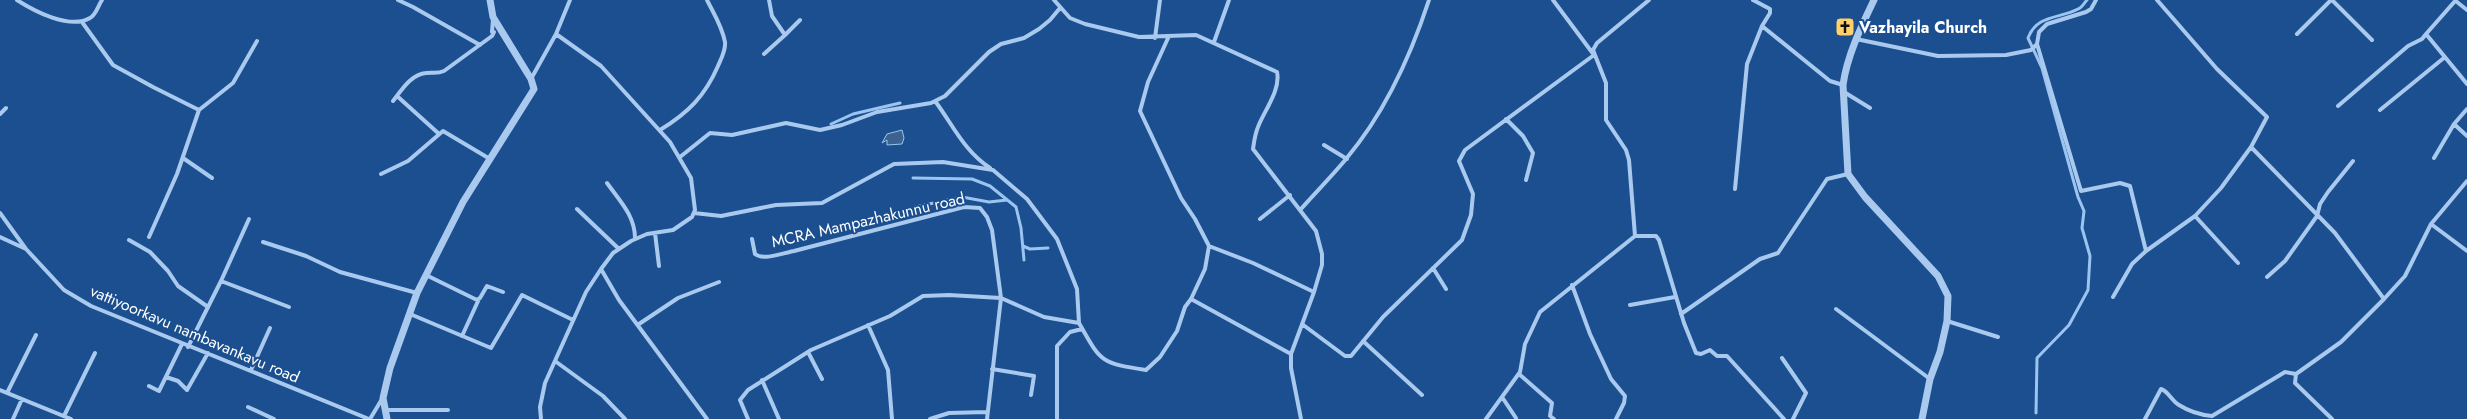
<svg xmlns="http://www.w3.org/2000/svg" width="2467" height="419" font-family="Jost,sans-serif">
<rect width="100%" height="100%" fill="#1b4f8f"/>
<path fill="#3c6290" stroke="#9cc4f0" d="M 902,130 L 904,138 L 902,144 L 887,145 L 887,140 L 882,143 L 887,134 Z"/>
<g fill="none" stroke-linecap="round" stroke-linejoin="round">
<path stroke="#9cc4f0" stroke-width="3" d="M 831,124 L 853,114 L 900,103
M 913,178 L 972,179 L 990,186 L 1016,207 L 1021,228 L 1024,260
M 915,207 L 962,197 L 989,202 L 1007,200
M 1023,246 L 1030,249 L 1048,248
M 2036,413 L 2037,358 L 2069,325 L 2088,290 L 2090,256 L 2082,228 L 2084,211 L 2078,197 L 2042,68 L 2028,38 C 2037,14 2060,19 2078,9 C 2082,8 2084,3 2087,0"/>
<path stroke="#a9c9ee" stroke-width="4" d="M 17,0 C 34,11 70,30 90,18 C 96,15 98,6 102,0
M 398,0 L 413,7 L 480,45
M 769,0 L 772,16 L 785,35 L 800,20
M 1054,0 L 1070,18 L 1085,24 L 1139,37 L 1196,35 L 1277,72 C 1281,90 1264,111 1258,127 C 1255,134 1254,142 1253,149 L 1316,231 L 1322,254 L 1322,265 L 1314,292 L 1291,354 L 1291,368 L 1301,419
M 1649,0 L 1597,43 L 1593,50 L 1606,83 L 1606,120 L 1626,150 L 1629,160 L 1635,236 L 1656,236 L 1659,240 L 1684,323 L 1696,353 L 1701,354 L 1710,350 L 1717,356 L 1727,356 L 1784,419
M 1753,0 L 1770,9 L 1770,13 L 1762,26 L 1830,81 L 1843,85
M 2157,0 L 2217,69 L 2267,117 L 2251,147 L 2335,233 L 2384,299 L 2341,342 L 2296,374 L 2295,383 L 2332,419
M 2332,0 L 2372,40
M 2456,0 L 2426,34 L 2467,84
M 2457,2 L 2467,10
M 82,22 L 113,65 L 153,87 L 199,110 L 177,174 L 149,237
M 2297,34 L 2331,0
M 1155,38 L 1160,0
M 1856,39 L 1938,56 L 2006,55 L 2031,50 L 2037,44 L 2039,32 L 2047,24 L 2086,12 L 2091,9 L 2096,0
M 1214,42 L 1229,0
M 2037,44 L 2081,191 L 2120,183 L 2130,186 L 2146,251
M 764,54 L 785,35
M 531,79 L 556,34 L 570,0
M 1844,92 L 1870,108
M 397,96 L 438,133
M 393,101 C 401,91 411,74 426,73 C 433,72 437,74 444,71 L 492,36 L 494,32 L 492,32 L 493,19
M 935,101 C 953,125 964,151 990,168
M 2338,106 L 2408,46 L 2422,39 L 2426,34
M 199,110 L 233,83 L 257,41
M 2380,110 L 2445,57
M 0,114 L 6,108
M 1506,119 L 1523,136 L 1533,153 L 1526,180
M 2454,124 L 2467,136
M 660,130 C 688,113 705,96 718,66 C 721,59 726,50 725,42 C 722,26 714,14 707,0
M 1324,145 L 1347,159
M 680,157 L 710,133 L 732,135 L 786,123 L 820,130 L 842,125 L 877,112 L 931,103 L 945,96 L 989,52 L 1001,44 L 1024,38 L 1039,29 L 1050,20 L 1060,8
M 183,158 L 212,178
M 2434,158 L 2454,124 L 2467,109
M 381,174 L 408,161 L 443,131 L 490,159
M 607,183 C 620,201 635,216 635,238
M 1735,189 L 1747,64 L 1762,26
M 577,209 L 619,249
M 1301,209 C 1316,192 1332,176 1346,159 C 1384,114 1411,55 1429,0
M 0,213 L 26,249 L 64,290 L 91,306 L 369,419
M 694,213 L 721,216 L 776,205 L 822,203 L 894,164 L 943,162 L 993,170 L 1027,199 L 1057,239 L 1077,289 L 1079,323
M 2195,216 L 2238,263
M 1260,219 L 1290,195
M 2431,224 L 2467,181
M 655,233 L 659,266
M 0,237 L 26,249
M 752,239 L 755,254 C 764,261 783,253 794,251 L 964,207 L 980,208 L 987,217 L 992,230 L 1001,298 L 987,419
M 129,240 L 150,252 L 168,271 L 178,286 L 208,307
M 263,242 L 306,256 L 340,272 L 417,293
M 1209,246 L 1253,263 L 1314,292
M 1433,268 L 1446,289
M 601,269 L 619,300 L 707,419
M 426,275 L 477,300 L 480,298 L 487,286 L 503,292
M 2267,277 L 2285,261 L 2317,216 L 2320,204 L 2328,192 L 2353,161
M 221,281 L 289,307
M 1572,285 L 1590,334 L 1611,379 L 1625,396 L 1624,403 L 1616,419
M 2113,297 L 2132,264 L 2146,251 L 2195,216 L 2221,188 L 2251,147
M 1191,299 L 1291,354
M 2384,299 L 2405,276 L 2431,224 L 2467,251
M 1630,305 L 1675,297
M 1836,309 L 1930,379
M 410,314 L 491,348 L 522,295 L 573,320
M 1681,314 L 1760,259 L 1778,253 L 1827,179 L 1848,174
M 1947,321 L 1998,337
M 639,324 L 678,298 L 719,282
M 1302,324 L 1345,356 L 1351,356 L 1383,317 L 1462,240 L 1471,215 L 1473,194 L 1459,161 L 1465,150 L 1594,55 L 1553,0
M 868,325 L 888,370 L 892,419
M 462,336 L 479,299
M 1363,341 L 1422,395
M 188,347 L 221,281 L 249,219
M 808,352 L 822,379
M 1782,358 L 1806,393 L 1793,419
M 555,361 L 603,396 L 625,419
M 992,369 L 1034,376 L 1031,395
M 251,370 L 270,328
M 1519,374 L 1552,403 L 1550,416 L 1554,419
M 166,377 L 178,381 L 187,390 L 208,353
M 762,380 L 779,419
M 149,386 L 159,391 L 182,344
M 0,390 L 71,419
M 7,393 L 36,335
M 1502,397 L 1516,418
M 248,407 L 274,419
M 385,410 L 448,410
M 64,416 L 95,353
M 13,419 L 22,399
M 370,419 L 382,399
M 541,419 L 540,407 L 545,383 L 586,292 L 601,269 L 613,253 L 631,241 L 647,234 L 673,230 L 692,217 L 695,210 L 691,178 L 670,142 L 601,66 L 556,34
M 748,419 L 740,400 L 748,390 L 811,350 L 890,316 L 923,296 L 949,295 L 1001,298 L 1044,317 L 1079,323 C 1101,362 1100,363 1146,370 L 1160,357 L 1177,331 L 1185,307 L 1191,299 L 1205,269 L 1209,246 L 1195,219 L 1181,198 L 1140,111 L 1148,82 L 1169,36
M 930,419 L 949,413 L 987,412
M 1057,419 L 1057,346 L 1070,332 L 1082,329
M 1486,419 L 1520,372 L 1525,344 L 1540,312 L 1635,236
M 2145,419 L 2161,389 C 2168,391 2172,401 2179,405 C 2190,412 2201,415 2212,416 L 2285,372 L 2296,374"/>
<path stroke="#a9c9ee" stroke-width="7" d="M 1874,0 C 1861,27 1847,56 1843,85 L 1848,174 L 1865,197 L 1938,276 L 1948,296 L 1947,321 L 1940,352 L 1930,379 L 1922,419
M 387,419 L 383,398 L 390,368 L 417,293 L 463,202 L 534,89 L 531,79 L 493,17 L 490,0"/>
</g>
<defs>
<symbol id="church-square" viewBox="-11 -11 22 22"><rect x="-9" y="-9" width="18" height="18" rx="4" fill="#ffd166" stroke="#1b4f8f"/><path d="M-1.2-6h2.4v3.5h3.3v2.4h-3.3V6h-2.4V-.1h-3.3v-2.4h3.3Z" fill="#111"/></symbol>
</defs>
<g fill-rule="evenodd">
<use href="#church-square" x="1834" y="16" width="22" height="22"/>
</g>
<g text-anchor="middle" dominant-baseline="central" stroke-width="4" stroke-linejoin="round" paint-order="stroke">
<g font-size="16" font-weight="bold" fill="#fff" stroke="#1b4f8f" text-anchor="start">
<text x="1859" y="27">Vazhayila Church</text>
</g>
<g font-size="16" fill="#fff" stroke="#1b4f8f">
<text transform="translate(868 220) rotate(-13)">MCRA Mampazhakunnu road</text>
<text transform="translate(195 334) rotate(23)">vattiyoorkavu nambavankavu road</text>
</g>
</g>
</svg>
